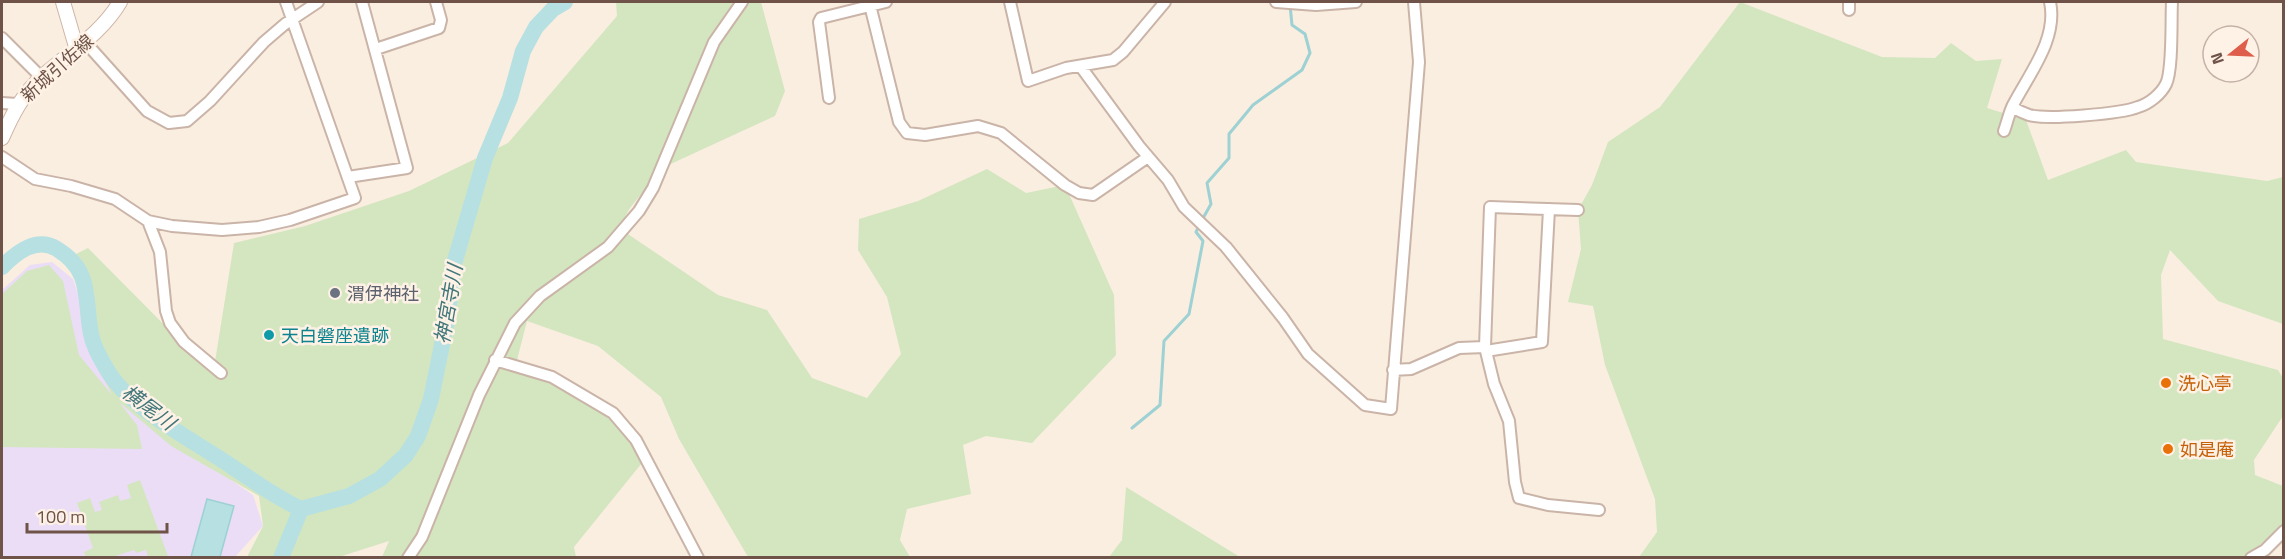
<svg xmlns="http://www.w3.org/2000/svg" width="2285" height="559" font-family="'Titillium Web','Noto Sans JP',sans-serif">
<rect width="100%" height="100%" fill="#faeee0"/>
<path fill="#ebddf6" d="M 52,262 L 73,279 L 80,300 L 92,355 L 113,395 L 167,436 L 253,495 L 263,526 L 235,557 L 2,557 L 2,290 L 30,265 Z"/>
<path fill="#d4e6c0" d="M 616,2 L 761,2 L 785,91 L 775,116 L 662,168 L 630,208 L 614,236 L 622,230 L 718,295 L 767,310 L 812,378 L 867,398 L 901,354 L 887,297 L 858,250 L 859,219 L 918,201 L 987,169 L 1026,193 L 1065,185 L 1114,295 L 1116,355 L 1032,443 L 986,436 L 963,445 L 971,494 L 907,509 L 900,540 L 910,557 L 748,557 L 679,439 L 661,397 L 598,346 L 527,321 L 516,364 L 556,379 L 613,413 L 646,458 L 574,547 L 576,557 L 382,557 L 389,541 L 339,557 L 247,557 L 263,526 L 259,496 L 171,446 L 119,402 L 137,425 L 142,449 L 2,447 L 2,294 L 27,271 L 49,265 L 63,281 L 79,355 L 112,395 L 92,355 L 72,256 L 88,248 L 213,374 L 234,243 L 305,226 L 409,191 L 508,143 L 617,16 Z
M 1740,2 L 1882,57 L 1935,58 L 1951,43 L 1976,61 L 2002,59 L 1987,108 L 2026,120 L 2048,180 L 2126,150 L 2136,162 L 2267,181 L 2283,177 L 2283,324 L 2218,301 L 2170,250 L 2161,275 L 2163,339 L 2278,370 L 2283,378 L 2283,416 L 2254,460 L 2255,475 L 2283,486 L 2283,526 L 2244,558 L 1639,557 L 1657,532 L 1655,499 L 1605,365 L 1593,306 L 1568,302 L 1581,249 L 1578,210 L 1592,185 L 1608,142 L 1660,107 Z
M 140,480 L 168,556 L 148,557 L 146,550 L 136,553 L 134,550 L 112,557 L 86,557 L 84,552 L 93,548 L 77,503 L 90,498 L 95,512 L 102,510 L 99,502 L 118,495 L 120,501 L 131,498 L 127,485 Z
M 1126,487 L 1240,557 L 1109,557 L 1122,540 Z"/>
<path fill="#b6e0e2" stroke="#9dd1d3" stroke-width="1.5" d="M 207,499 L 234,506 L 220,557 L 191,557 Z"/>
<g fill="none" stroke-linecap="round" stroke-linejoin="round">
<path stroke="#9dd1d3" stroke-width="3" d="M 1202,220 L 1211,204 L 1207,183 L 1229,158 L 1229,134 L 1253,105 L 1302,70 L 1310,53 L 1305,34 L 1292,25 L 1290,5
M 1132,428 L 1160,405 L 1164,341 L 1189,314 L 1203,241 L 1196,232 L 1199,226"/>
<path stroke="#b6e0e2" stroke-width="16" d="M 2,267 C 16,253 36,236 57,249 C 93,271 84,299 91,334 C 93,345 100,358 106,368 C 128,408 193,440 231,466 C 254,481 275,497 301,509
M 281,558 L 301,509 L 349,496 L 380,479 L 406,455 L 418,436 L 431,399 L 447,320 L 454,264 L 485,158 L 510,98 L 523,51 L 536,27 L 553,9 L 565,2"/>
<defs>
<path id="street" d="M 1010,2 L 1028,81 L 1066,68 L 1113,60 L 1123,52 L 1165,2
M 1276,2 L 1316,5 L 1356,2
M 1849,2 L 1849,10
M 870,5 L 899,122 L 907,133 L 925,135 L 978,126 L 1001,133 L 1065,185 L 1079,193 L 1093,195 L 1148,157
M 2,38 L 41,77
M 86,43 L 147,111 L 169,123 L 187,121 L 210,101 L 264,42 L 285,24 L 318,2
M 376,49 L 439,28 L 441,20 L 436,2
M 1081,67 L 1139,146 L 1168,180 L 1184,207 L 1226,247 L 1283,318 L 1308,354 L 1365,405 L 1391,409 L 1419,62 L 1414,2
M 829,98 L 819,22 L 821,18 L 886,2
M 2,103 L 17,104
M 2012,107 C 2017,110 2023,113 2029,115 C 2047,120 2120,114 2138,107 C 2149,104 2161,94 2166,84 C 2173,70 2171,19 2172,2
M 2004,131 C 2007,123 2009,113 2013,105 C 2029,74 2058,39 2050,2
M 2,157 L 35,179 L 71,186 L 115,199 L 148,221 L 172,226 L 222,230 L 259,227 L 290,220 L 355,198 L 286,2
M 348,177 L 407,168 L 362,2
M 148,221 L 160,252 L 166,311 L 170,323 L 184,342 L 221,373
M 1485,347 L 1490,207 L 1578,210
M 1486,351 L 1542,342 L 1549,209
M 495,360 L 552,377 L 613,413 L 636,440 L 698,558
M 1393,370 L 1411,369 L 1459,348 L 1485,347 L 1494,384 L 1509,421 L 1515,482 L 1519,498 L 1548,505 L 1599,510
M 408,558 L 422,537 L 479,395 L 515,323 L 540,296 L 608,247 L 639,211 L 653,188 L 714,42 L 742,2
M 2251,558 L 2265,550 L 2284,531"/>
<path id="secondary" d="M 63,2 L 77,50
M 2,138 C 12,115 23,93 43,76 C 70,52 101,34 120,2"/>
</defs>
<use href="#street" stroke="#cab4a8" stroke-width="14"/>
<use href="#secondary" stroke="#cfb5a8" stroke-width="16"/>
<use href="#street" stroke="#fff" stroke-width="10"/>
<use href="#secondary" stroke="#fff" stroke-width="14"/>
</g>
<circle fill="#6b7280" stroke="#fef2e6" stroke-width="2" cx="335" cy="293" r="6"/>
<circle fill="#0f9aa8" stroke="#fef2e6" stroke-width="2" cx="269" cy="335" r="6"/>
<g fill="#e8710a" stroke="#fef2e6" stroke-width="2">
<circle cx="2166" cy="383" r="6"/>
<circle cx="2168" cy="449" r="6"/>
</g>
<g text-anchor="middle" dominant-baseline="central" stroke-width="5" stroke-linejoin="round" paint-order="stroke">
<g font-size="18" fill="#6f5349" stroke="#fef2e6">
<text transform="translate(57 68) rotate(-42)">新城引佐線</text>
</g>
<g font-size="18" fill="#5b616d" stroke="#fef2e6" text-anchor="start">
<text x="347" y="293">渭伊神社</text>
</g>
<g font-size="18" fill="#0d838f" stroke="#fef2e6" text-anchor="start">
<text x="281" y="335">天白磐座遺跡</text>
</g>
<g font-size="18" fill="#c56008" stroke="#fef2e6" text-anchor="start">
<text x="2178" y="383">洗心亭</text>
<text x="2180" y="449">如是庵</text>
</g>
<g font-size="20" font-style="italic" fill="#42777b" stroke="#fef2e6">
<text transform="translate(448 304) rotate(-80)">神宮寺川</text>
<text transform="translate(149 407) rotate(37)">横尾川</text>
</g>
</g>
<rect width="2285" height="559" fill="none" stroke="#6f5349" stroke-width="6"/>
<g transform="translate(2231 54) rotate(252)"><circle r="28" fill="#fef2e6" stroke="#c5b2a7" stroke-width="1.5"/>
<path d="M0-4.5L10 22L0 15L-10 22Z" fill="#de5d4b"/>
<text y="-9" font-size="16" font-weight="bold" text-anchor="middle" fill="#6f5349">N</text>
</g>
<path d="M27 523v9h140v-9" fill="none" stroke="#6f5349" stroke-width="3"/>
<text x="36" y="523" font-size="18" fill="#6f5349" stroke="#fef2e6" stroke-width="4.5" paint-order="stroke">100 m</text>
</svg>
